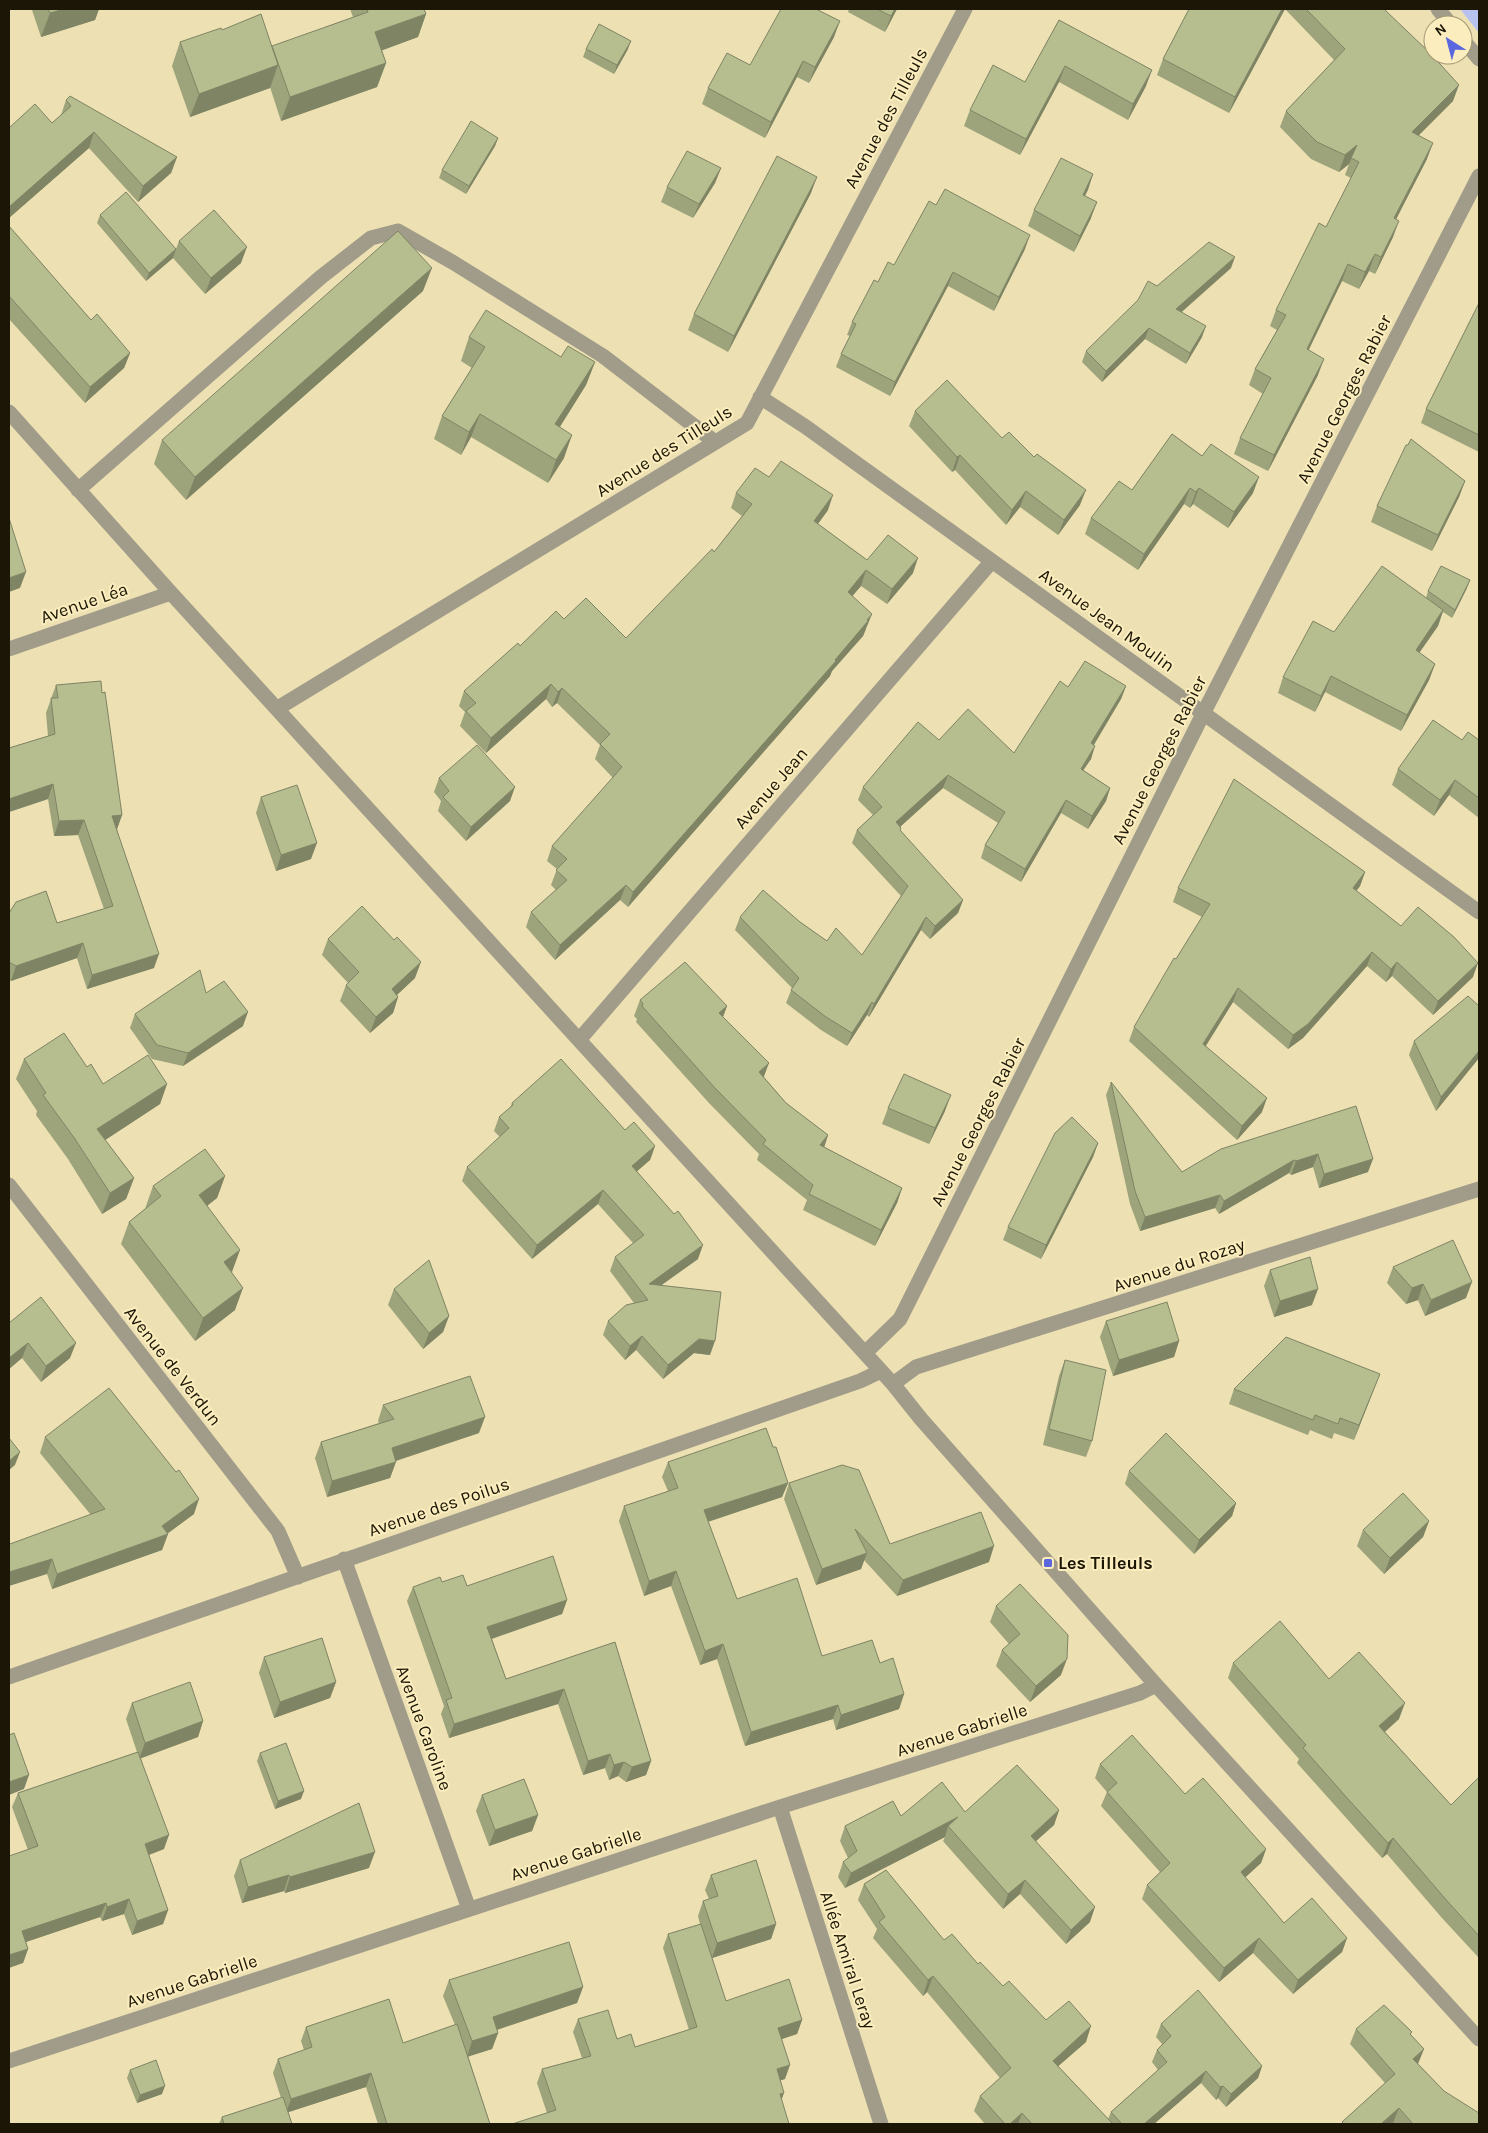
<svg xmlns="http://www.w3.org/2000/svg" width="1488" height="2133" font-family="Karla,sans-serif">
<rect width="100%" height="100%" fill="#ede0b2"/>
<path fill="#b7c2ee" d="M 1460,9 L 1479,9 L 1479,33 Z"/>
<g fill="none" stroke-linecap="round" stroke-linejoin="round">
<path stroke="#a19c89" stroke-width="15" d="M 1438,9 L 1451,25
M 1463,40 L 1479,59
M 760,397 L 806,427 L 1479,912
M 9,412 L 171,593 L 893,1384 L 921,1419 L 1156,1685 L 1479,2039
M 78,490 L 321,277 L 371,238 L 398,231 L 454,263 L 603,356 L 715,442
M 9,649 L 171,593
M 278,708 L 747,423 L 965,9
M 579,1040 L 992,561
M 9,1185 L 278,1531 L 298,1577
M 865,1353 L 900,1319 L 1204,712 L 1479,176
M 893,1384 L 916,1367 L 1479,1189
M 344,1559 L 469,1909
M 9,1677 L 860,1381 L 881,1371
M 780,1807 L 881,2124
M 9,2061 L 780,1807 L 1140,1693 L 1156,1685"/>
</g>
<path fill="#9da37b" d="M 33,9 L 99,9 L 95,20 L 41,37 L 32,10 Z
M 350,9 L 424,9 L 426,14 L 418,37 L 382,50 L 386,63 L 377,87 L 281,121 L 270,87 L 270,88 L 190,117 L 172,66 L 180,42 L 222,30 L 272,47 L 353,17 Z
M 849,9 L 897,9 L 885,32 L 848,12 Z
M 1189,9 L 1384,9 L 1453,101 L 1419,135 L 1427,159 L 1396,219 L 1393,237 L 1375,274 L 1369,271 L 1359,289 L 1342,281 L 1308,350 L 1318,375 L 1268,471 L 1234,454 L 1240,438 L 1263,394 L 1249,385 L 1255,369 L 1277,330 L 1270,326 L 1276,310 L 1326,227 L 1351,178 L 1345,175 L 1349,164 L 1339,172 L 1311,159 L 1280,127 L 1286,111 L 1334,60 L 1285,9 L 1229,113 L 1157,75 L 1163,59 Z
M 1059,20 L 1146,86 L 1128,120 L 1059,82 L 1020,155 L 964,126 L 970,110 L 1025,82 Z
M 834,37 L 809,83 L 797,77 L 765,138 L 702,104 L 708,88 L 750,65 Z
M 586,49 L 628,49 L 614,74 L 583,57 Z
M 66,100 L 177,157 L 171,173 L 138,202 L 89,148 L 9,218 L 9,128 L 52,123 L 61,115 Z
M 498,138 L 495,146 L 466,194 L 439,178 L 442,170 Z
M 721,168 L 715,183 L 693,218 L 661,202 L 667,187 Z
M 1093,174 L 1085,196 L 1091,218 L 1074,252 L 1028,226 L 1034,210 Z
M 811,193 L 728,352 L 688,330 L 694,314 Z
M 100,215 L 176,249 L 179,241 L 241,263 L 205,294 L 173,258 L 146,281 L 97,223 Z
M 9,226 L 91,320 L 130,353 L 124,368 L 85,403 L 9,319 Z
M 1025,249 L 994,311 L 948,286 L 890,396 L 836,367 L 841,354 L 850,336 L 847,335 L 852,322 L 878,282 L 894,265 Z
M 1231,268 L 1182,312 L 1202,337 L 1186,364 L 1145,339 L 1102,382 L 1082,362 L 1086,351 L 1157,286 Z
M 423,291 L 186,500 L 154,464 L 162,440 Z
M 1479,303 L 1479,452 L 1421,423 L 1426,409 Z
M 469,337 L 561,357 L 595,362 L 586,385 L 560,427 L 564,458 L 548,483 L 471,437 L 461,455 L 434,439 L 442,416 L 472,368 L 461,361 Z
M 915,411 L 1002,438 L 1034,457 L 1080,505 L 1058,535 L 1020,507 L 1006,525 L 955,470 L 952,472 L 909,426 Z
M 1172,434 L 1253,493 L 1228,528 L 1193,504 L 1190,508 L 1184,504 L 1138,570 L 1085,534 L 1091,518 L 1132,490 Z
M 1408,445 L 1465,481 L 1459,497 L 1432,551 L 1371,522 L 1377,506 Z
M 769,477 L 828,510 L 818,524 L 867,560 L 913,573 L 887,604 L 861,586 L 852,596 L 866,629 L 863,636 L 832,671 L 830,676 L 628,907 L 620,900 L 555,960 L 526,927 L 531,912 L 556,890 L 551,885 L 557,869 L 547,861 L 552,846 L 613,778 L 595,759 L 600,745 L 557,703 L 552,707 L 546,699 L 486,753 L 460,726 L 465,712 L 459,706 L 464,691 L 520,646 L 564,619 L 626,638 L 714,552 L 742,516 L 731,508 L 736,493 Z
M 1467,588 L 1452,618 L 1443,612 L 1438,626 L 1419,653 L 1435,664 L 1429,680 L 1401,731 L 1325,692 L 1315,712 L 1278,693 L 1283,677 L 1334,632 L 1426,598 L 1428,591 Z
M 56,685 L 102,693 L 122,815 L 117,829 L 154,968 L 87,989 L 77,958 L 11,981 L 9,980 L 9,913 L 57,923 L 104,909 L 78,835 L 54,836 L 48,799 L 9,812 L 9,748 L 48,736 L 46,713 Z
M 1126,686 L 1121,699 L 1094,745 L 1091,759 L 1083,770 L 1110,788 L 1106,801 L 1088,829 L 1061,813 L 1021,882 L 981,858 L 985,845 L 998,823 L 943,788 L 900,827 L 900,831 L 963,900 L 958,913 L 930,939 L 921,930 L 869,1017 L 867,1015 L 847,1046 L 821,1030 L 786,1003 L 792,988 L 735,930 L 740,917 L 800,922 L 827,941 L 862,955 L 901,896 L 852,843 L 857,830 L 873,815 L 858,800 L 863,787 L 939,740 L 1014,753 L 1068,687 Z
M 1462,740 L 1479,740 L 1479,818 L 1449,795 L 1434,816 L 1392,785 L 1398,769 Z
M 439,778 L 510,801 L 466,841 L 438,811 L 441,801 L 434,792 Z
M 261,797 L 311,859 L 276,871 L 256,813 Z
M 1365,872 L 1360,886 L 1356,891 L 1401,926 L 1473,977 L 1433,1015 L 1392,976 L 1386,982 L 1367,966 L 1303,1038 L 1288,1049 L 1233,1002 L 1206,1046 L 1262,1112 L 1237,1140 L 1129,1041 L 1134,1027 L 1202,917 L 1173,902 L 1178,888 Z
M 328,939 L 394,940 L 415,978 L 397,995 L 398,997 L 393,1013 L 370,1033 L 340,1001 L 346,985 L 348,983 L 322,955 Z
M 206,993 L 243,1026 L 183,1066 L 152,1059 L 130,1028 L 135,1014 Z
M 640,1000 L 727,1006 L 723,1017 L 764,1077 L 786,1103 L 828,1135 L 824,1147 L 902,1188 L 897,1203 L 875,1246 L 803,1210 L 807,1200 L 757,1160 L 759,1154 L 709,1103 L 636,1022 L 637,1019 L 634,1016 Z
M 1479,1006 L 1479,1058 L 1436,1111 L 1409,1055 L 1414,1041 Z
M 24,1059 L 103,1084 L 167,1084 L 160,1104 L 105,1140 L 134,1178 L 126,1199 L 102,1214 L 68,1159 L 36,1115 L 37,1111 L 16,1079 Z
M 1111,1082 L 1182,1172 L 1356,1106 L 1368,1172 L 1319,1188 L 1313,1167 L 1291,1175 L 1289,1173 L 1219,1214 L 1215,1208 L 1140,1231 L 1130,1204 L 1106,1095 Z
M 512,1103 L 625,1130 L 655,1146 L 650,1160 L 637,1171 L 698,1259 L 661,1285 L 710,1355 L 694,1353 L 663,1379 L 636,1350 L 625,1360 L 603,1335 L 608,1321 L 634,1303 L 610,1271 L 615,1257 L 633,1243 L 598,1204 L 532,1259 L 462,1181 L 467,1167 L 500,1137 L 494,1131 L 499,1117 L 510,1108 Z
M 888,1108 L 945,1111 L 929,1144 L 882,1124 Z
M 1098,1143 L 1093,1157 L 1041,1259 L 1003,1240 L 1008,1227 Z
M 225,1176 L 217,1198 L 207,1206 L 232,1272 L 235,1310 L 195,1341 L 121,1244 L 129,1222 L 145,1209 L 153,1186 Z
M 1393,1267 L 1466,1298 L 1425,1316 L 1418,1300 L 1406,1304 L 1387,1283 Z
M 1270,1270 L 1312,1305 L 1274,1317 L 1264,1286 Z
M 394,1289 L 449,1316 L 443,1332 L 423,1349 L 388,1305 Z
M 1106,1321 L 1179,1341 L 1174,1357 L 1113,1376 L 1100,1337 Z
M 9,1323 L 70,1358 L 41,1382 L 22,1358 L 9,1369 Z
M 1065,1360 L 1092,1441 L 1086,1457 L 1043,1445 L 1059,1376 Z
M 1234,1389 L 1374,1389 L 1354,1440 L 1334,1433 L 1332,1439 L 1310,1430 L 1308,1435 L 1229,1404 Z
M 383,1405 L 479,1433 L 396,1461 L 390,1478 L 327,1497 L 315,1458 L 321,1442 L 379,1423 L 378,1421 Z
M 45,1437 L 194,1514 L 167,1534 L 168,1534 L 162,1550 L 52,1589 L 47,1574 L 10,1544 L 91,1515 L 40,1453 Z
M 773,1447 L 788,1483 L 782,1497 L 708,1522 L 737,1599 L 822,1656 L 880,1663 L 904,1694 L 899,1709 L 836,1730 L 833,1719 L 745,1746 L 717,1659 L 700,1665 L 671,1586 L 644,1596 L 619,1521 L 624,1506 L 668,1491 L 662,1477 L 668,1462 Z
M 1129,1471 L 1236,1503 L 1232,1516 L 1194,1554 L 1125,1484 Z
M 789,1483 L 890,1544 L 989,1562 L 897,1596 L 864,1560 L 861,1569 L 816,1585 L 784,1499 Z
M 1429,1521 L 1423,1537 L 1384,1574 L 1357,1546 L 1363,1530 Z
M 442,1582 L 567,1600 L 562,1614 L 492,1639 L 506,1679 L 615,1642 L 651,1761 L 646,1775 L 626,1782 L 618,1776 L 609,1780 L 605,1768 L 583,1775 L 558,1704 L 449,1738 L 441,1714 L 444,1706 L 407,1601 L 413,1587 Z
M 996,1606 L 1061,1675 L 1030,1702 L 996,1666 L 1002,1650 L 1009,1644 L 990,1622 Z
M 264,1657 L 336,1682 L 330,1698 L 274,1718 L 259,1673 Z
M 1233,1663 L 1329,1679 L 1399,1719 L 1385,1732 L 1451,1805 L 1479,1777 L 1479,1958 L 1442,1918 L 1387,1854 L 1382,1858 L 1297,1763 L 1299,1759 L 1228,1678 Z
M 132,1703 L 203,1721 L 198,1737 L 141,1758 L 164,1849 L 149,1855 L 168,1910 L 163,1924 L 132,1935 L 124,1914 L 102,1921 L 100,1917 L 26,1942 L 28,1949 L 23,1963 L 28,1850 L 12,1807 L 18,1793 L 137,1752 L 126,1719 Z
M 260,1753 L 301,1799 L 275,1809 L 257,1761 Z
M 1100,1764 L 1185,1794 L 1266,1849 L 1261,1863 L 1245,1877 L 1284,1923 L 1347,1938 L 1342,1952 L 1293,1994 L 1253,1953 L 1219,1982 L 1142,1899 L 1147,1885 L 1160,1872 L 1101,1806 L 1107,1792 L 1095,1778 Z
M 482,1795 L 538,1815 L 532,1831 L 489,1846 L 476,1811 Z
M 1059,1810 L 1054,1825 L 1036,1841 L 1090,1922 L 1066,1944 L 1020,1894 L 1003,1909 L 943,1841 L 945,1837 L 845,1888 L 838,1877 L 843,1862 L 848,1858 L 840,1841 L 845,1826 L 901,1816 L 965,1812 Z
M 240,1860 L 369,1868 L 285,1893 L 284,1891 L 242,1903 L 234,1876 Z
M 711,1875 L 776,1924 L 771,1939 L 712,1958 L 726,2001 L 802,2020 L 797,2034 L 782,2039 L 785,2079 L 781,2080 L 782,2101 L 547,2113 L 537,2083 L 542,2069 L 582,2058 L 573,2032 L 578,2019 L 635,2047 L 689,2030 L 663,1948 L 668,1934 L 700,1924 L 698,1916 L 703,1901 L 709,1899 L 705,1890 Z
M 864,1884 L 978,1964 L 1003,1986 L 1046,2020 L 1086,2042 L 1058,2066 L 1108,2119 L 1111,2112 L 1158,2070 L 1152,2062 L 1157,2050 L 1162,2044 L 1156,2037 L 1161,2024 L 1262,2066 L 1258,2078 L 1226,2107 L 1218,2098 L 1216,2100 L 1201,2083 L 1154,2124 L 985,2124 L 974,2111 L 980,2096 L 1000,2078 L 927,1992 L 923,1996 L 873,1938 L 877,1929 L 858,1900 Z
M 449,1980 L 583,1987 L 577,2003 L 497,2030 L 498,2033 L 492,2049 L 468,2056 L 490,2124 L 378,2124 L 366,2087 L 288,2112 L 292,2124 L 219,2124 L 222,2117 L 281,2098 L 273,2073 L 278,2059 L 304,2050 L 301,2041 L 306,2027 L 403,2043 L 455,2025 L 443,1996 Z
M 1356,2029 L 1411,2035 L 1418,2064 L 1444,2091 L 1479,2124 L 1394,2124 L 1393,2123 L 1392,2124 L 1342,2124 L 1342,2122 L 1385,2083 L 1350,2044 Z
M 130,2070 L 162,2094 L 137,2103 L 127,2078 Z"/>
<path fill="#7f8464" d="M 64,9 L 99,9 L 95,20 L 41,37 L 50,13 Z
M 895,9 L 897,9 L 885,32 L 891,16 Z
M 1282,9 L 1285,9 L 1229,113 L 1235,97 Z
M 426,14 L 418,37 L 367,56 L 375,32 Z
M 840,21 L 834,37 L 809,83 L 815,67 Z
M 631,41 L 628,49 L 614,74 L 617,65 Z
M 803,61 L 797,77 L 765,138 L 771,122 Z
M 386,63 L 377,87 L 281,121 L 290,97 Z
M 278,65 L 270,88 L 190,117 L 199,94 Z
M 1065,66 L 1059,82 L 1020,155 L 1026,139 Z
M 1152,70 L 1146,86 L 1128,120 L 1133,104 Z
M 1459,85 L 1453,101 L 1406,148 L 1412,132 Z
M 94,132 L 89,148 L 9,218 L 9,207 Z
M 498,138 L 495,146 L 466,194 L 469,186 Z
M 1433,143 L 1427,159 L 1388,235 L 1394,218 Z
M 1357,145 L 1349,164 L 1339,172 L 1345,155 Z
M 177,157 L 171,173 L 138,202 L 143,186 Z
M 721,168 L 715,183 L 693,218 L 699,204 Z
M 1093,174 L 1088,190 L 1077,211 L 1083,195 Z
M 817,177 L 811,193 L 728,352 L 734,336 Z
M 1097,202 L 1091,218 L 1074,252 L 1080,236 Z
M 1399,221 L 1393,237 L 1375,274 L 1381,257 Z
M 1030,235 L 1025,249 L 994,311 L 999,297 Z
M 247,247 L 241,263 L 205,294 L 211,278 Z
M 176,249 L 173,258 L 146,281 L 149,273 Z
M 1375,254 L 1369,271 L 1359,289 L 1365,272 Z
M 1235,257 L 1231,268 L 1172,320 L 1176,309 Z
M 1348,264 L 1342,281 L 1301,366 L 1307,349 Z
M 432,268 L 423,291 L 186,500 L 195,477 Z
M 953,272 L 948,286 L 890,396 L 895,382 Z
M 1206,326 L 1202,337 L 1186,364 L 1190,353 Z
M 1149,328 L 1145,339 L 1102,382 L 1106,371 Z
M 130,353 L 124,368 L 85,403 L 90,387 Z
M 1324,359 L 1318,375 L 1268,471 L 1274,455 Z
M 595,362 L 586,385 L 547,447 L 555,424 Z
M 480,414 L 471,437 L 461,455 L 469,432 Z
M 572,435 L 564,458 L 548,483 L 556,460 Z
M 960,455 L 955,470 L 952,472 L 957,457 Z
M 1259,477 L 1253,493 L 1228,528 L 1234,512 Z
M 1465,481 L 1459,497 L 1432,551 L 1438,535 Z
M 1190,488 L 1184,504 L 1138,570 L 1144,554 Z
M 1199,488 L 1193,504 L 1190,508 L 1196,492 Z
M 1086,490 L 1080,505 L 1058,535 L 1064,520 Z
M 1026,491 L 1020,507 L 1006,525 L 1012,510 Z
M 833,495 L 828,510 L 809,536 L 814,521 Z
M 918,558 L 913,573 L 887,604 L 892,589 Z
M 866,570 L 861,586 L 843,607 L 848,592 Z
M 26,572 L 20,588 L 9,592 L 9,578 Z
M 1470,580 L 1467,588 L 1452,618 L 1455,610 Z
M 1443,610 L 1438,626 L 1410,666 L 1416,650 Z
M 872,614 L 863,636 L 832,671 L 830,676 L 628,907 L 633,892 L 835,660 Z
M 1435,664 L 1429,680 L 1401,731 L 1407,715 Z
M 1331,676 L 1325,692 L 1315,712 L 1321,696 Z
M 551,684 L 546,699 L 486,753 L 491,738 Z
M 1126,686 L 1121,699 L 1087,756 L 1091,743 Z
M 562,688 L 557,703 L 552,707 L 558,692 Z
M 1095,746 L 1091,759 L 1076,781 L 1081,769 Z
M 948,775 L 943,788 L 891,835 L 896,822 Z
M 1455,780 L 1449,795 L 1434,816 L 1440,800 Z
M 53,784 L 48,799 L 9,812 L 9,799 Z
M 515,787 L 510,801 L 466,841 L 471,827 Z
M 1110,788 L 1106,801 L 1088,829 L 1092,816 Z
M 1066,800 L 1061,813 L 1021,882 L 1025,869 Z
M 122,815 L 117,829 L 107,831 L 112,816 Z
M 84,820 L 78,835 L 54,836 L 59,821 Z
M 317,843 L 311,859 L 276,871 L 281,855 Z
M 1365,872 L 1360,886 L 1348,902 L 1353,888 Z
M 626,885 L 620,900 L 555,960 L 560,945 Z
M 963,900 L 958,913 L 930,939 L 935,926 Z
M 926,917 L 921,930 L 869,1017 L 874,1004 Z
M 83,943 L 77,958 L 11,981 L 16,966 Z
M 1372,952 L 1367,966 L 1303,1038 L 1288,1049 L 1293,1035 Z
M 159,954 L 154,968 L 87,989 L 92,975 Z
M 421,962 L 415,978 L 386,1005 L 392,989 Z
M 1397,962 L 1392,976 L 1386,982 L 1391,969 Z
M 1478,963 L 1473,977 L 1433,1015 L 1438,1001 Z
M 1238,988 L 1233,1002 L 1198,1058 L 1203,1044 Z
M 398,997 L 393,1013 L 370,1033 L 376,1017 Z
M 872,1002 L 867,1015 L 847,1046 L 852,1033 Z
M 727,1006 L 721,1022 L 719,1013 Z
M 248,1012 L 243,1026 L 183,1066 L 188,1053 Z
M 1479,1051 L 1479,1058 L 1436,1111 L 1441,1097 Z
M 769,1063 L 763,1079 L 759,1072 Z
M 167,1084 L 160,1104 L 90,1150 L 97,1129 Z
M 951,1095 L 945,1111 L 929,1144 L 935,1128 Z
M 1267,1098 L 1262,1112 L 1237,1140 L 1242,1126 Z
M 828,1135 L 823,1151 L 820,1145 Z
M 1098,1143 L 1093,1157 L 1041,1259 L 1046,1245 Z
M 655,1146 L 650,1160 L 627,1180 L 632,1166 Z
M 1318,1154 L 1313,1167 L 1291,1175 L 1296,1161 Z
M 1373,1159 L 1368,1172 L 1319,1188 L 1324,1174 Z
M 1294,1160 L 1289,1173 L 1219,1214 L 1224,1201 Z
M 225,1176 L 217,1198 L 191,1218 L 199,1195 Z
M 134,1178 L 126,1199 L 102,1214 L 110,1193 Z
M 902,1188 L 897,1203 L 875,1246 L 881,1230 Z
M 603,1190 L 598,1204 L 532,1259 L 537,1245 Z
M 1220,1195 L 1215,1208 L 1140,1231 L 1145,1217 Z
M 703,1245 L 698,1259 L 645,1297 L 649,1284 Z
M 240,1250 L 232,1272 L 224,1262 Z
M 1472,1282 L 1466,1298 L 1425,1316 L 1431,1300 Z
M 1423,1284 L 1418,1300 L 1406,1304 L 1412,1288 Z
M 243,1288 L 235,1310 L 195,1341 L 203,1318 Z
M 1318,1289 L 1312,1305 L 1274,1317 L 1280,1301 Z
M 449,1316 L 443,1332 L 423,1349 L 429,1333 Z
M 642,1336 L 636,1350 L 625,1360 L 630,1346 Z
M 699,1339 L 715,1341 L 710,1355 L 694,1353 L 663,1379 L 668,1365 Z
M 1179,1341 L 1174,1357 L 1113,1376 L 1119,1360 Z
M 28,1343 L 22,1358 L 9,1369 L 9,1358 Z
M 76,1343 L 70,1358 L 41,1382 L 46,1366 Z
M 1380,1374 L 1374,1389 L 1354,1440 L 1359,1425 Z
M 485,1417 L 479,1433 L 386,1464 L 392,1448 Z
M 20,1452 L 15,1465 L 9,1470 L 9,1461 Z
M 396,1462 L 390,1478 L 327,1497 L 332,1481 Z
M 788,1483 L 782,1497 L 698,1525 L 704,1510 Z
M 199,1499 L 194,1514 L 164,1536 L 168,1534 L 162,1550 L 52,1589 L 57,1574 L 162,1526 Z
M 1236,1503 L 1232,1516 L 1194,1554 L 1199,1540 Z
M 1429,1521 L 1423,1537 L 1384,1574 L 1390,1558 Z
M 994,1546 L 989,1562 L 897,1596 L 903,1580 Z
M 867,1553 L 861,1569 L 816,1585 L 822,1569 Z
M 52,1559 L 47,1574 L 9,1586 L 9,1572 Z
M 676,1571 L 671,1586 L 644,1596 L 649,1581 Z
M 567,1600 L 562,1614 L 482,1642 L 487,1627 Z
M 723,1644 L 717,1659 L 700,1665 L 705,1651 Z
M 1067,1659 L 1061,1675 L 1030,1702 L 1036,1686 Z
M 336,1682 L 330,1698 L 274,1718 L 280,1702 Z
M 564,1689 L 558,1704 L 449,1738 L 454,1724 Z
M 904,1694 L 899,1709 L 836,1730 L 841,1715 Z
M 1405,1703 L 1399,1719 L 1374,1741 L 1379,1726 Z
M 838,1705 L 833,1719 L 745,1746 L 751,1732 Z
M 203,1721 L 198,1737 L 139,1759 L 145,1743 Z
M 610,1754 L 605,1768 L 583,1775 L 588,1761 Z
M 651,1761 L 646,1775 L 626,1782 L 632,1767 Z
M 624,1762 L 618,1776 L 609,1780 L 614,1765 Z
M 29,1775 L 24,1789 L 9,1795 L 9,1782 Z
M 304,1791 L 301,1799 L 275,1809 L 278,1801 Z
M 1059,1810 L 1054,1825 L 1026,1850 L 1031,1836 Z
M 538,1815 L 532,1831 L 489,1846 L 495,1830 Z
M 958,1817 L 948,1826 L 945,1837 L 845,1888 L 851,1873 Z
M 169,1835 L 164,1849 L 140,1858 L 145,1844 Z
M 1393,1838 L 1387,1854 L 1382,1858 L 1388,1843 Z
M 1266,1849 L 1261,1863 L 1236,1886 L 1241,1872 Z
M 375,1852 L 369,1868 L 285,1893 L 290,1877 Z
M 289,1875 L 284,1891 L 242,1903 L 248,1887 Z
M 1025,1880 L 1020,1894 L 1003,1909 L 1008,1894 Z
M 129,1899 L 124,1914 L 102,1921 L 107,1907 Z
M 106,1903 L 100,1917 L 17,1945 L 22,1931 Z
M 1095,1907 L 1090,1922 L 1066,1944 L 1071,1930 Z
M 168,1910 L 163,1924 L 132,1935 L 137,1921 Z
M 776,1924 L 771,1939 L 712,1958 L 717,1943 Z
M 1259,1938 L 1253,1953 L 1219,1982 L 1224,1968 Z
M 1347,1938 L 1342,1952 L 1293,1994 L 1298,1980 Z
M 28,1949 L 23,1963 L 9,1968 L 9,1955 Z
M 933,1976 L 927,1992 L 923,1996 L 928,1980 Z
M 583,1987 L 577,2003 L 487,2033 L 493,2017 Z
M 802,2020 L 797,2034 L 773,2042 L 778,2028 Z
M 1091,2026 L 1086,2042 L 1047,2076 L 1053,2061 Z
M 498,2033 L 492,2049 L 467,2057 L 472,2041 Z
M 1424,2049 L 1418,2064 L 1407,2073 L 1413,2059 Z
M 790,2065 L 785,2079 L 772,2083 L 777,2069 Z
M 1262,2066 L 1258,2078 L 1226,2107 L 1231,2094 Z
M 1206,2071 L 1201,2083 L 1154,2124 L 1144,2124 Z
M 371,2073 L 366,2087 L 286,2113 L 291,2099 Z
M 165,2086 L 162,2094 L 137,2103 L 140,2095 Z
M 1223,2086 L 1218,2098 L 1216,2100 L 1220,2087 Z
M 784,2093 L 779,2107 L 780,2094 Z
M 1399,2108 L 1393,2123 L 1392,2124 L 1381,2124 Z
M 1022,2113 L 1018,2124 L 1010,2124 Z"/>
<path fill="#b6bd8f" stroke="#7f8464" d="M 48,9 L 64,9 L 50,13 Z
M 367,9 L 424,9 L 426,14 L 375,32 L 386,63 L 290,97 L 272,46 L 368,12 Z
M 781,9 L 816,9 L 840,21 L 815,67 L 803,61 L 771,122 L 708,88 L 727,53 L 750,65 Z
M 877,9 L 895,9 L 891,16 Z
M 1189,9 L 1282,9 L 1235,97 L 1163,59 Z
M 1306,9 L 1384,9 L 1431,54 L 1459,85 L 1412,132 L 1433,143 L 1394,218 L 1399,221 L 1381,257 L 1375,254 L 1365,272 L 1348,264 L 1307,349 L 1324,359 L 1274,455 L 1240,438 L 1271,378 L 1255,369 L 1286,315 L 1276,310 L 1319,223 L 1326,227 L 1359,162 L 1351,158 L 1357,145 L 1345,155 L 1317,142 L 1286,111 L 1345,49 Z
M 261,14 L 278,65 L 199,94 L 180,42 L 221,28 L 222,30 Z
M 1059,20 L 1152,70 L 1133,104 L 1065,66 L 1026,139 L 970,110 L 993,65 L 1025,82 Z
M 599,24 L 631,41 L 617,65 L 586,49 Z
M 70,96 L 177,157 L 143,186 L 94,132 L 9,207 L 9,128 L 35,104 L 52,123 L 71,106 L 66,100 Z
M 471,121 L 498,138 L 469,186 L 442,170 Z
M 687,151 L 721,168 L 699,204 L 667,187 Z
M 777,156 L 817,177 L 734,336 L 694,314 Z
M 1061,158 L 1093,174 L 1083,195 L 1097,202 L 1080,236 L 1034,210 Z
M 945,189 L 1030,235 L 999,297 L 953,272 L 895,382 L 841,354 L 856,324 L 852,322 L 874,280 L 878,282 L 888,262 L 894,265 L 929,201 L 936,205 Z
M 126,192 L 176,249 L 149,273 L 100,215 Z
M 214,210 L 247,247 L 211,278 L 179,241 Z
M 9,226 L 91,320 L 97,314 L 130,353 L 90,387 L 9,296 Z
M 398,231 L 432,268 L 195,477 L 162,440 Z
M 1209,242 L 1235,257 L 1176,309 L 1206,326 L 1190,353 L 1149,328 L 1106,371 L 1086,351 L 1138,300 L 1148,281 L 1157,286 Z
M 1479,303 L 1479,435 L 1426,409 Z
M 486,310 L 561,357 L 568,346 L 595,362 L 555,424 L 572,435 L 556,460 L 480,414 L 469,432 L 442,416 L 485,347 L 469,337 Z
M 947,380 L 1002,438 L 1009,432 L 1034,457 L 1037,454 L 1086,490 L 1064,520 L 1026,491 L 1012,510 L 960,455 L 957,457 L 915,411 Z
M 1172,434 L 1202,456 L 1211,444 L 1259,477 L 1234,512 L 1199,488 L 1196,492 L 1190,488 L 1144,554 L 1091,518 L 1119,481 L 1132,490 Z
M 1411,439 L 1465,481 L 1438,535 L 1377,506 L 1406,445 L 1408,445 Z
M 781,461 L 833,495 L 814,521 L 867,560 L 888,535 L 918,558 L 892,589 L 866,570 L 848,592 L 872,614 L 867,620 L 868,621 L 835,660 L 836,661 L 633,892 L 626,885 L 560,945 L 531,912 L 567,880 L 556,870 L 567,859 L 552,846 L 622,767 L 600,744 L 610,734 L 562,688 L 558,692 L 551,684 L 491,738 L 466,711 L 476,703 L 464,691 L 518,643 L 520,646 L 556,611 L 564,619 L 586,598 L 626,638 L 712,549 L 714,552 L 752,504 L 736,493 L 755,468 L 769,477 Z
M 9,518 L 26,572 L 9,578 Z
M 1382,566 L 1443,610 L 1416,650 L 1435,664 L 1407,715 L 1331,676 L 1321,696 L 1283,677 L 1313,621 L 1334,632 Z
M 1441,566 L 1470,580 L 1455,610 L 1428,591 Z
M 1085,661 L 1126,686 L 1091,743 L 1095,746 L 1081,769 L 1110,788 L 1092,816 L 1066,800 L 1025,869 L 985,845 L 1005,812 L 948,775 L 896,822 L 901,828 L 900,830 L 963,900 L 935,926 L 926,917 L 874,1004 L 872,1002 L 852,1033 L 826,1017 L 791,990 L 799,978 L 740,917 L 763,890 L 800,922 L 827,941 L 836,928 L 862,955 L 908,886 L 857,830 L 882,807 L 863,787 L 918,722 L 939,740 L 968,709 L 1014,753 L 1060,681 L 1068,687 Z
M 101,681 L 102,693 L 105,692 L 122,815 L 112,816 L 159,954 L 92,975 L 83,943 L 16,966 L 9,962 L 9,913 L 16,902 L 46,891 L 57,923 L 113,906 L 84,820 L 59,821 L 53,784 L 9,799 L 9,748 L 55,734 L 51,698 L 58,698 L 56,685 Z
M 1433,720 L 1462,740 L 1468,732 L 1479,740 L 1479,798 L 1455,780 L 1440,800 L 1398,769 Z
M 477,745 L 515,787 L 471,827 L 443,797 L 449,791 L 439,778 Z
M 1234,779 L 1365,872 L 1353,888 L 1401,926 L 1418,907 L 1454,937 L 1478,963 L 1438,1001 L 1397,962 L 1391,969 L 1372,952 L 1308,1024 L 1293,1035 L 1238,988 L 1203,1044 L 1267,1098 L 1242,1126 L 1134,1027 L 1174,958 L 1176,959 L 1210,904 L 1178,888 Z
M 297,785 L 317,843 L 281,855 L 261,797 Z
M 362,906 L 394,940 L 397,937 L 421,962 L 392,989 L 398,997 L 376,1017 L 346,985 L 359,972 L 328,939 Z
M 685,962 L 727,1006 L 719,1013 L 769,1063 L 759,1072 L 786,1103 L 828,1135 L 820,1145 L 902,1188 L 881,1230 L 809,1194 L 813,1185 L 763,1144 L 766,1140 L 715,1088 L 642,1006 L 643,1004 L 640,1000 Z
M 200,970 L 206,993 L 224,981 L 248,1012 L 188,1053 L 157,1045 L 135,1014 Z
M 1468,996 L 1479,1006 L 1479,1051 L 1441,1097 L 1414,1041 Z
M 64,1033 L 87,1067 L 91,1064 L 103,1084 L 148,1055 L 167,1084 L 97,1129 L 134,1178 L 110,1193 L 75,1139 L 43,1095 L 46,1093 L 24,1059 Z
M 561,1059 L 625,1130 L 634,1122 L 655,1146 L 632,1166 L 674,1214 L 678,1211 L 703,1245 L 649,1284 L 721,1292 L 715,1341 L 699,1339 L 668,1365 L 642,1336 L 630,1346 L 608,1321 L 626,1305 L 648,1300 L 615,1257 L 644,1235 L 603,1190 L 537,1245 L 467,1167 L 509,1128 L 499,1117 L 513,1105 L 512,1103 Z
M 904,1074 L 951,1095 L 935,1128 L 888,1108 Z
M 1111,1082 L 1182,1172 L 1221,1149 L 1356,1106 L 1373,1159 L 1324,1174 L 1318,1154 L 1296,1161 L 1294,1160 L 1224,1201 L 1220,1195 L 1145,1217 L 1135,1191 Z
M 1072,1117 L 1098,1143 L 1046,1245 L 1008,1227 L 1055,1133 Z
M 205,1149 L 225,1176 L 199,1195 L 240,1250 L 224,1262 L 243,1288 L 203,1318 L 129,1222 L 161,1196 L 153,1186 Z
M 1453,1240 L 1472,1282 L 1431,1300 L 1423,1284 L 1412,1288 L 1393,1267 Z
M 1310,1257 L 1318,1289 L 1280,1301 L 1270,1270 Z
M 429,1260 L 449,1316 L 429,1333 L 394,1289 Z
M 41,1297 L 76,1343 L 46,1366 L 28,1343 L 9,1358 L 9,1323 Z
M 1167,1302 L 1179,1341 L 1119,1360 L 1106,1321 Z
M 1286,1337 L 1380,1374 L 1359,1425 L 1340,1418 L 1338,1424 L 1315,1415 L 1313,1420 L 1234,1389 Z
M 1065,1360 L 1106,1370 L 1092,1441 L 1049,1429 Z
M 470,1376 L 485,1417 L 392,1448 L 396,1462 L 332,1481 L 321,1442 L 394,1419 L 383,1405 Z
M 109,1388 L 176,1472 L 179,1470 L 199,1499 L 162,1526 L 168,1534 L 57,1574 L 52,1559 L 9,1572 L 9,1541 L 10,1544 L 105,1509 L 45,1437 Z
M 766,1428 L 773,1447 L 776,1447 L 788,1483 L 704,1510 L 737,1599 L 797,1578 L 822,1656 L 872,1640 L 880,1663 L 893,1658 L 904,1694 L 841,1715 L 838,1705 L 751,1732 L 723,1644 L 705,1651 L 676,1571 L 649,1581 L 624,1506 L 678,1488 L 668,1462 Z
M 1166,1433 L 1236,1503 L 1199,1540 L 1129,1471 Z
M 9,1438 L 20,1452 L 9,1461 Z
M 842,1465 L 859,1470 L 890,1544 L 981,1512 L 994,1546 L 903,1580 L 855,1529 L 867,1553 L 822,1569 L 789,1483 Z
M 1403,1493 L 1429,1521 L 1390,1558 L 1363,1530 Z
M 553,1556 L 567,1600 L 487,1627 L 506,1679 L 615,1642 L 651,1761 L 632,1767 L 624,1762 L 614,1765 L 610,1754 L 588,1761 L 564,1689 L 454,1724 L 446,1700 L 452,1698 L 413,1587 L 440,1577 L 442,1582 L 463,1575 L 467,1586 Z
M 1020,1584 L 1068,1635 L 1067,1659 L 1036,1686 L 1002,1650 L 1020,1634 L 996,1606 Z
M 1280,1621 L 1329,1679 L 1359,1652 L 1405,1703 L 1379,1726 L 1451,1805 L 1479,1777 L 1479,1936 L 1448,1902 L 1393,1838 L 1388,1843 L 1348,1799 L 1303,1748 L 1306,1745 L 1233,1663 Z
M 322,1638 L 336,1682 L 280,1702 L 264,1657 Z
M 190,1682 L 203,1721 L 145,1743 L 132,1703 Z
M 14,1733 L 29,1775 L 9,1782 L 9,1735 Z
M 1132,1735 L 1185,1794 L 1203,1778 L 1266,1849 L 1241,1872 L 1284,1923 L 1312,1898 L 1347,1938 L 1298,1980 L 1259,1938 L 1224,1968 L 1147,1885 L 1170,1863 L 1107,1792 L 1117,1783 L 1100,1764 Z
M 286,1743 L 304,1791 L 278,1801 L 260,1753 Z
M 138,1752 L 169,1835 L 145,1844 L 168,1910 L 137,1921 L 129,1899 L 107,1907 L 106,1903 L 22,1931 L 28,1949 L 9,1955 L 9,1856 L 38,1846 L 18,1793 Z
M 1017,1765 L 1059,1810 L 1031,1836 L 1095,1907 L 1071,1930 L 1025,1880 L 1008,1894 L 948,1826 L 958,1817 L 851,1873 L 843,1862 L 857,1851 L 845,1826 L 893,1801 L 901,1816 L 942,1782 L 965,1812 Z
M 524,1779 L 538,1815 L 495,1830 L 482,1795 Z
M 359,1803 L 375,1852 L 290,1877 L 289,1875 L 248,1887 L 240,1860 Z
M 756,1860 L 776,1924 L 717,1943 L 703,1901 L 718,1896 L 711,1875 Z
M 886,1870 L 944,1940 L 952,1934 L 978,1964 L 980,1962 L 1003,1986 L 1009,1981 L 1046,2020 L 1069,2001 L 1091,2026 L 1053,2061 L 1113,2124 L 1032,2124 L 1022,2113 L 1010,2124 L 1005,2124 L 980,2096 L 1011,2068 L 933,1976 L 928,1980 L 879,1922 L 885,1917 L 864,1884 Z
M 701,1924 L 726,2001 L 789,1979 L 802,2020 L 778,2028 L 790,2065 L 777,2069 L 784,2093 L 780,2094 L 789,2124 L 512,2124 L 556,2110 L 542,2069 L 591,2056 L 578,2019 L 608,2010 L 617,2039 L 631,2034 L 635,2047 L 697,2027 L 668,1934 Z
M 569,1942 L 583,1987 L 493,2017 L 498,2033 L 472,2041 L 449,1980 Z
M 1198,1990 L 1262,2066 L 1231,2094 L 1223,2086 L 1220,2087 L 1206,2071 L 1144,2124 L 1122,2124 L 1111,2112 L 1167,2062 L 1157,2050 L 1171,2036 L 1161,2024 Z
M 389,1999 L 403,2043 L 457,2024 L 490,2124 L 387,2124 L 371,2073 L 291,2099 L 278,2059 L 312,2047 L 306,2027 Z
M 1384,2005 L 1412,2032 L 1410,2034 L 1424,2049 L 1413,2059 L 1444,2091 L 1479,2113 L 1479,2124 L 1413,2124 L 1399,2108 L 1381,2124 L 1344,2124 L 1342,2122 L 1395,2074 L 1356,2029 Z
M 156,2060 L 165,2086 L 140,2095 L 130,2070 Z
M 283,2097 L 292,2124 L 224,2124 L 222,2117 Z"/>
<rect fill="#5a67df" stroke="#fbedbe" stroke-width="2" x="1043" y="1558" width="10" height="10" rx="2.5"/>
<g text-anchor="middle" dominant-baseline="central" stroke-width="4" stroke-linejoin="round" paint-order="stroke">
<g font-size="18" fill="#1b1605" stroke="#fbedbe">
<text transform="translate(886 118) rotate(-62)">Avenue des Tilleuls</text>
<text transform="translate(1344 399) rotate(-63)">Avenue Georges Rabier</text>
<text transform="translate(664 451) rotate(-32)">Avenue des Tilleuls</text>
<text transform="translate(84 603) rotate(-19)">Avenue Léa</text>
<text transform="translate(1107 620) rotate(36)">Avenue Jean Moulin</text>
<text transform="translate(1159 760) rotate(-63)">Avenue Georges Rabier</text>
<text transform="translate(771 788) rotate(-49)">Avenue Jean</text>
<text transform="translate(978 1122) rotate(-63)">Avenue Georges Rabier</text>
<text transform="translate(1179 1265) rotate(-18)">Avenue du Rozay</text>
<text transform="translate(173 1366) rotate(52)">Avenue de Verdun</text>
<text transform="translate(439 1507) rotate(-19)">Avenue des Poilus</text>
<text transform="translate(424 1728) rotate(70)">Avenue Caroline</text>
<text transform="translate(962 1730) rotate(-18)">Avenue Gabrielle</text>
<text transform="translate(576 1854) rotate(-18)">Avenue Gabrielle</text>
<text transform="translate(848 1960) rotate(72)">Allée Amiral Leray</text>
<text transform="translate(192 1981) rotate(-18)">Avenue Gabrielle</text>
</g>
<g font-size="18" font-weight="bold" fill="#1b1605" stroke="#fbedbe" text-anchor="start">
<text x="1058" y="1563">Les Tilleuls</text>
</g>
</g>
<rect width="1488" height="2133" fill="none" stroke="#1b1605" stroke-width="20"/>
<g transform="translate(1448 40) rotate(324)"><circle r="24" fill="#fbedbe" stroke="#a19774"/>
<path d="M0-4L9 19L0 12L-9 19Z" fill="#5a67df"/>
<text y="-8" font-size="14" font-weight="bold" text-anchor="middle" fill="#1b1605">N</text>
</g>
</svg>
